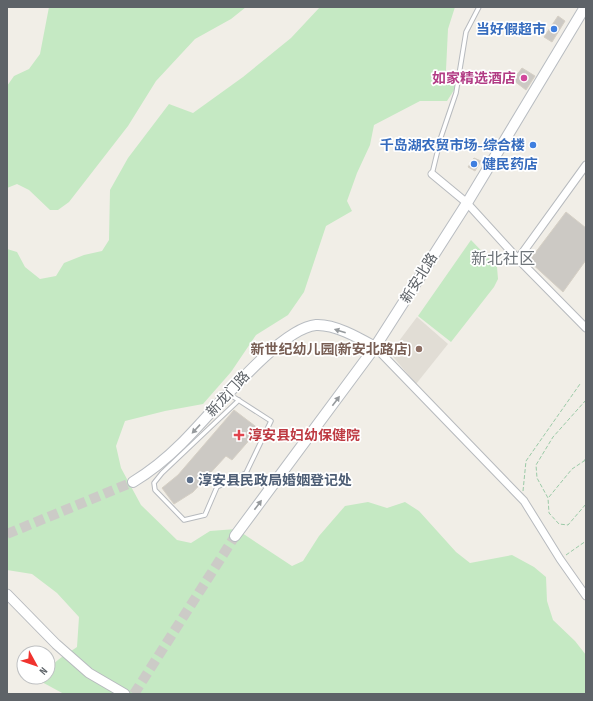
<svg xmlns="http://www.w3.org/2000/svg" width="593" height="701" font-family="'Sofia Sans Condensed','Noto Sans SC',sans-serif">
<rect width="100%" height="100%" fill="#f1eee7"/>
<path fill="#e1ddd5" d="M 417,317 L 448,344 L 416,384 L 390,353 Z"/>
<path fill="#c5e9c3" d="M 49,7 L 246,7 L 231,19 L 195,39 L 156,81 L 128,126 L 69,202 L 58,210 L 50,210 L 29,190 L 17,184 L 7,188 L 7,86 L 14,76 L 29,69 L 40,54 Z
M 320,7 L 455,7 L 448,29 L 446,70 L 456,87 L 447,101 L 420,101 L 374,125 L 370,145 L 357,173 L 347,201 L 352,211 L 326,226 L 304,292 L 288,315 L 256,335 L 231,372 L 203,404 L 165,411 L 125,421 L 116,446 L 121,468 L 141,505 L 177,540 L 191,543 L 210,531 L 236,529 L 292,566 L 303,561 L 319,536 L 345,506 L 368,502 L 387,508 L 405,502 L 419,511 L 456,552 L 470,563 L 512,555 L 534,567 L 546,577 L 547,601 L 553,620 L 575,641 L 586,655 L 586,694 L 64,694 L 40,681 L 43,677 L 48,677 C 48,663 66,655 77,647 L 79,617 L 57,593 L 32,574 L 7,570 L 7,249 L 17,252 L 25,267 L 40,279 L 56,276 L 64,263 L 84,255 L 102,251 L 109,240 L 110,190 L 128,158 L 169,104 L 193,113 L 243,77 L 291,38 Z
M 471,240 L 497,267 L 498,279 L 494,287 L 451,342 L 418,316 Z"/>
<path fill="#ccc9c4" stroke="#d6d0c5" d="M 558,16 L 565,21 L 552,42 L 544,37 Z
M 522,68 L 535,76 L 526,90 L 513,80 Z
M 474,158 L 481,161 L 475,171 L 468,167 Z
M 566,212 L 586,228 L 586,260 L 563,292 L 529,261 Z
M 234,410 L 259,429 L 232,460 L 226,456 L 193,492 L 174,504 L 162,488 L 178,475 Z"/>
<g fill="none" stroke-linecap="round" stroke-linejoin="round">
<path stroke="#cccbc7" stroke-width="10" stroke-dasharray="10 5" stroke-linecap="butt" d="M 7,534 L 133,482
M 134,694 L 235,536"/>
<defs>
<path id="service" d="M 432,174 L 441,137 L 456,93 L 466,32 L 479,7
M 229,394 L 271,421 L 246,473 L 269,489
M 239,400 L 162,473 L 154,483 L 155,490 L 184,520 L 205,515 L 217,487 L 246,473"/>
<path id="minor" d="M 432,174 L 467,203 L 518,259 L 586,328
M 518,259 L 586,165
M 375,347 L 524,501 L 560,559 L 586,596"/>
<path id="tertiary" d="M 7,594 L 56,644 L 89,673 L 125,694"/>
<path id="secondary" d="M 133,482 C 151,471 166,459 181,444 C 210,416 279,328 316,325 C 335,324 359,338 375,347
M 235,536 L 375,347 L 467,203 L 585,7"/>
</defs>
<use href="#service" stroke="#b7babe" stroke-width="5.5"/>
<use href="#minor" stroke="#b7babe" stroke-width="9"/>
<use href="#tertiary" stroke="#b7babe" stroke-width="11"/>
<use href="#secondary" stroke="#b8bcc1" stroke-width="12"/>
<path stroke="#9bcaa7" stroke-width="1" stroke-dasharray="4 2" stroke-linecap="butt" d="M 586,400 L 553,437 L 536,465 L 537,478 L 548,498 L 549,513 L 559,524 L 568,525 L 586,504
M 586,458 L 584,461 L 586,463
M 523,491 L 526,461 L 580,384
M 549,497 L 572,469 L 584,461
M 566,555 L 586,541"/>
<use href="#service" stroke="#fff" stroke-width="3.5"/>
<use href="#minor" stroke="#fff" stroke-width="7"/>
<use href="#tertiary" stroke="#fff" stroke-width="9"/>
<use href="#secondary" stroke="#fff" stroke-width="10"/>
</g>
<defs><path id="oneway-solid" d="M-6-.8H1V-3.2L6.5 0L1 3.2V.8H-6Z"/></defs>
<g fill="#969a9d">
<use href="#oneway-solid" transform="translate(340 331) rotate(-162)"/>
<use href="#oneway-solid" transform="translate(336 401) rotate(-53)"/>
<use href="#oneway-solid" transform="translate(196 429) rotate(133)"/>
<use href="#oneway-solid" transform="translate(258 505) rotate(-53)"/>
</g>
<g fill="#3f7fe0" stroke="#fff" stroke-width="1.5">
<circle cx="554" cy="29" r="4"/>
<circle cx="533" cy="145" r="4"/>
<circle cx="474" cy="164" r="4"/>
</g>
<circle fill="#d1479c" stroke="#fff" stroke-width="1.5" cx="524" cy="78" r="4"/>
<circle fill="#8d6e63" stroke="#fff" stroke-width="1.5" cx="419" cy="349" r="4"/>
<path fill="#e0444e" stroke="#fff" stroke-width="1.5" d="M237 429h4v4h4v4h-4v4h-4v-4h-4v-4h4z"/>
<circle fill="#5c6f8a" stroke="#fff" stroke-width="1.5" cx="190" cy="480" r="4"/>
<g text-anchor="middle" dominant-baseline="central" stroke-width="3.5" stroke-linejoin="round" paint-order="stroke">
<g font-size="14" font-weight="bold" fill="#366cbe" stroke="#fff" text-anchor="end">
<text x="546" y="29">当好假超市</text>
<text x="525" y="145">千岛湖农贸市场-综合楼</text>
<text x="482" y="164" text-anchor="start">健民药店</text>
</g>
<g font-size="14" font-weight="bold" fill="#b23c85" stroke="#fff" text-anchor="end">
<text x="516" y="78">如家精选酒店</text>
</g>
<g font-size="14" fill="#5e6368" stroke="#fff">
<text transform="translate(419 278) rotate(-58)">新安北路</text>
<text transform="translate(228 394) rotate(-47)">新龙门路</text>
</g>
<g font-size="14" font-weight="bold" fill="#785e54" stroke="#fff" text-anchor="end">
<text x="411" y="349">新世纪幼儿园(新安北路店)</text>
</g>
<g font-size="14" font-weight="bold" fill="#be3a42" stroke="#fff" text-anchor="start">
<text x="248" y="435">淳安县妇幼保健院</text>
</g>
<g font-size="14" font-weight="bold" fill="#4e5e75" stroke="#fff" text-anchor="start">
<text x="198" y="480">淳安县民政局婚姻登记处</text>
</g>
<g font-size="16" fill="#6f757a" stroke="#fff">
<text x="503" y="259">新北社区</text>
</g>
</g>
<rect width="593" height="701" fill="none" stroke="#5e6368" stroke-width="16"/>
<g transform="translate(36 665) rotate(130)"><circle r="19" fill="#ffffff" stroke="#bfc1c3"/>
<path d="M0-3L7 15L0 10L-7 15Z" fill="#f0332e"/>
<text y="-6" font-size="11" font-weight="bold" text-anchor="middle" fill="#5e6368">N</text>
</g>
</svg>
